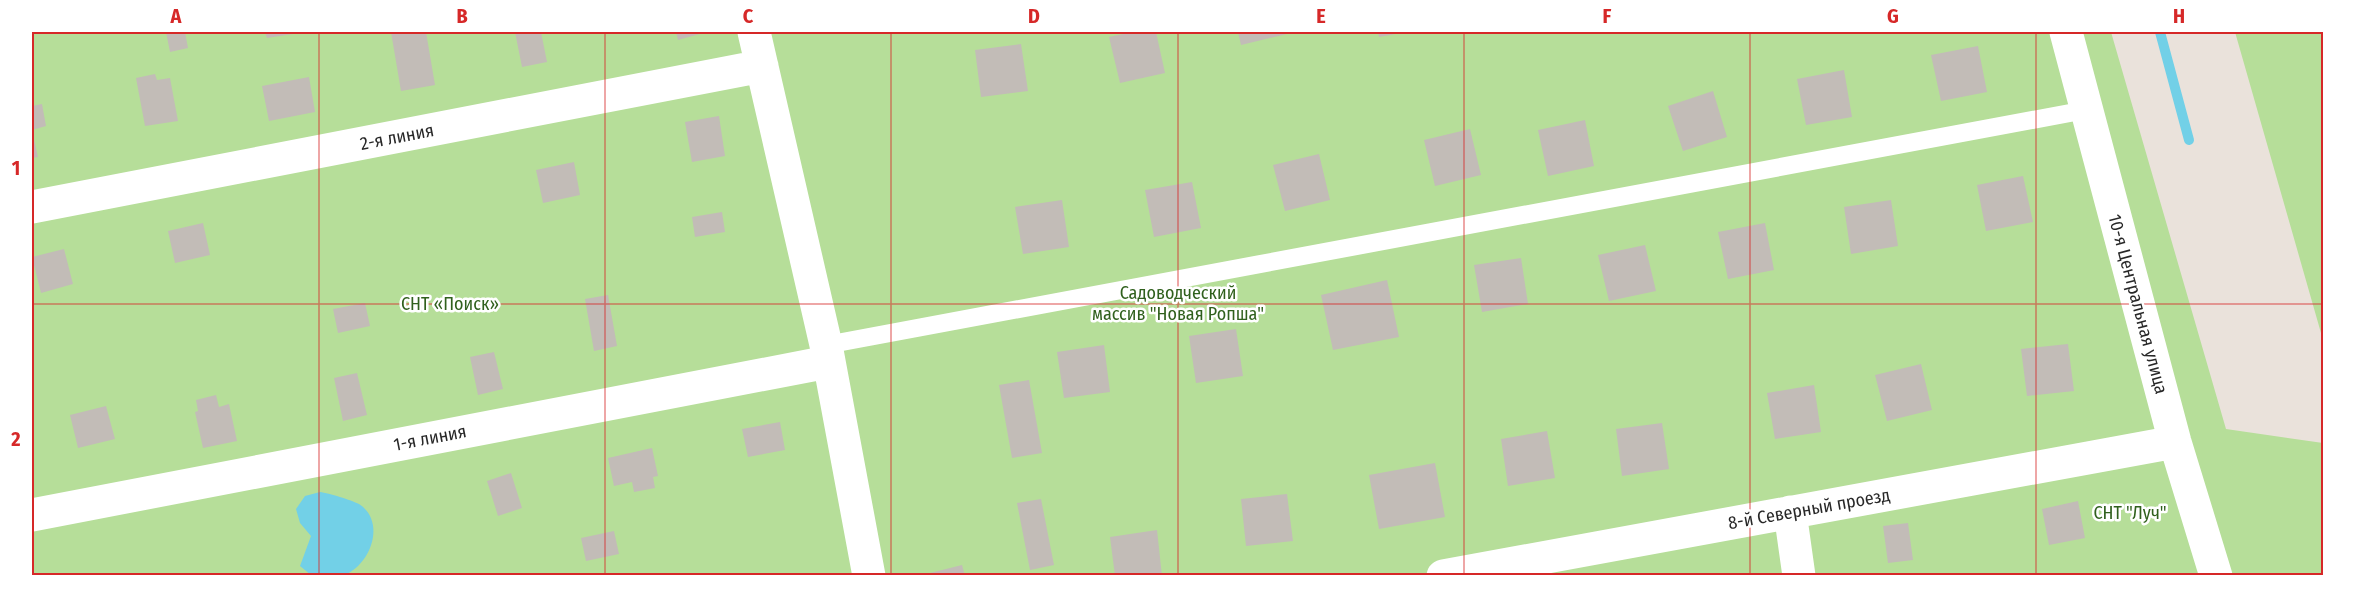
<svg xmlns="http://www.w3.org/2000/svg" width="2355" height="607" font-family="'Fira Sans Condensed',sans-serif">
<rect width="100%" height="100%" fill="#eae2db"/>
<path fill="#b6de99" d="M 32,32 L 2111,32 L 2226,429 L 2323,443 L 2323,575 L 32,575 Z
M 2235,32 L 2323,32 L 2323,340 Z"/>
<path fill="#72d0e7" d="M 320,492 C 329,493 351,500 359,504 C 387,522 370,566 344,575 C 334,578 321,576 311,575 L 300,566 L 311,536 L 300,523 L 296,509 L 305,496 Z"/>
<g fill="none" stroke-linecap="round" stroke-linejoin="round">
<path stroke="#72d0e7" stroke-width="10" d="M 2160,32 L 2189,140"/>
</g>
<path fill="#c2bcb7" d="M 166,32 L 185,32 L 188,48 L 170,52 Z
M 265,32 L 299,32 L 299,33 L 267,38 Z
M 391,32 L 426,32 L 435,85 L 401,91 Z
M 515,32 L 541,32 L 547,62 L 522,67 Z
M 676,32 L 707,32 L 678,40 Z
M 1133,32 L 1156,32 L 1165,73 L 1120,83 L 1109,37 Z
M 1238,32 L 1286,32 L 1287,34 L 1241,45 Z
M 1378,32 L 1401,32 L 1401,33 L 1379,37 Z
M 1021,44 L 1028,91 L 981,97 L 975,50 Z
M 1978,46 L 1987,92 L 1941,101 L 1931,55 Z
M 1844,70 L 1852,117 L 1806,125 L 1797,79 Z
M 155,74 L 157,80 L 170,78 L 178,121 L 145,126 L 136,78 Z
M 309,77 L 315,112 L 269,121 L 262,86 Z
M 1713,91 L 1727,137 L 1683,151 L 1668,106 Z
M 42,104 L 46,126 L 32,130 L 32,106 Z
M 719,116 L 725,156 L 692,162 L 685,122 Z
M 1585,120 L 1594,166 L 1548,176 L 1538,130 Z
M 1470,129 L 1481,175 L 1435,186 L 1424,140 Z
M 32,131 L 38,157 L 32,158 Z
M 1319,154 L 1330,200 L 1285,211 L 1273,165 Z
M 574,162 L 580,195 L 543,203 L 536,170 Z
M 2023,176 L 2033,222 L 1986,231 L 1977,185 Z
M 1192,182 L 1201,228 L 1154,237 L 1145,190 Z
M 1062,200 L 1069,247 L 1023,254 L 1015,207 Z
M 1891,200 L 1898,246 L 1851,254 L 1844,207 Z
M 722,212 L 725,232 L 695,237 L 692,217 Z
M 203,223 L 210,255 L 175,263 L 168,231 Z
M 1765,223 L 1774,270 L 1728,279 L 1718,232 Z
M 1645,245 L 1656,291 L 1609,301 L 1598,255 Z
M 64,249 L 73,284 L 41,293 L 32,257 Z
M 1521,258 L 1528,304 L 1482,312 L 1474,265 Z
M 1387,280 L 1399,337 L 1333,350 L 1321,295 Z
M 608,295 L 617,346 L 594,351 L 585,299 Z
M 365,303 L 370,326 L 338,333 L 333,309 Z
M 1236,329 L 1243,376 L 1196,383 L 1189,336 Z
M 2068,344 L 2074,391 L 2027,396 L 2021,349 Z
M 1104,345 L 1110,392 L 1064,398 L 1057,352 Z
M 494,352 L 503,389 L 478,395 L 470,357 Z
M 1921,364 L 1932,410 L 1887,421 L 1875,375 Z
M 357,373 L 367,415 L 343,421 L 334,378 Z
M 1029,380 L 1042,453 L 1012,458 L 999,385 Z
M 1814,385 L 1821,432 L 1775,439 L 1767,393 Z
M 216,395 L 219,407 L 229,404 L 237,441 L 203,448 L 195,412 L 198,411 L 196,400 Z
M 106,406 L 115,439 L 78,448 L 70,415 Z
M 780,422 L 785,450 L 748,457 L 742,429 Z
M 1662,423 L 1669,469 L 1622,476 L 1616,429 Z
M 1547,431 L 1555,478 L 1508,486 L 1501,439 Z
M 652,448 L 658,476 L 653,477 L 655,488 L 634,492 L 632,482 L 614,486 L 608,458 Z
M 1435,463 L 1445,517 L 1379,529 L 1369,475 Z
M 511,473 L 522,508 L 498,516 L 487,481 Z
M 1287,494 L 1293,541 L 1246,546 L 1241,499 Z
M 1041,499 L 1054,565 L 1030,570 L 1017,503 Z
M 2078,501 L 2085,538 L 2049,545 L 2042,509 Z
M 1908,523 L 1913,560 L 1888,563 L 1883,526 Z
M 1157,530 L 1162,576 L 1115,576 L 1110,537 Z
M 614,531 L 619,554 L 586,561 L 581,538 Z
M 962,565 L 965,576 L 931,576 L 930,573 Z"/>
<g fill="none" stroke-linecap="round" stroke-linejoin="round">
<path stroke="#fff" stroke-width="18" d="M 826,345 L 2086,110"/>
<path stroke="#fff" stroke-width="33" d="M 754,32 L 826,345 L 869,576
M 2066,32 L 2175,442 L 2216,576
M 32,207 L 762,66
M 1790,512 L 1799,576
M 32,515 L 828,362
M 1443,576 L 2175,442"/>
</g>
<path fill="none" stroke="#d62828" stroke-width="1.5" stroke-opacity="0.55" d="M 319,32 L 319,576M 605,32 L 605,576M 891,32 L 891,576M 1178,32 L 1178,576M 1464,32 L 1464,576M 1750,32 L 1750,576M 2036,32 L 2036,576M 32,304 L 2324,304"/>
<g text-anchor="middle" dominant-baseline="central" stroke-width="5" stroke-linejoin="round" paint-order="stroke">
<g font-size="18" fill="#282828" stroke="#fff">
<text transform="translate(397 137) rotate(-11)">2-я линия</text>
<text transform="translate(2138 304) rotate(75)">10-я Центральная улица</text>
<text transform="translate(430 438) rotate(-11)">1-я линия</text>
<text transform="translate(1809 509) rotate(-10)">8-й Северный проезд</text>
</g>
<g font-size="18" fill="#30601d" stroke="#fff">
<text x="1178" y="293">Садоводческий<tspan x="1178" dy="21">массив "Новая Ропша"</tspan></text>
<text x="450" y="304">СНТ «Поиск»</text>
<text x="2130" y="513">СНТ "Луч"</text>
</g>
</g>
<rect width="2355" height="607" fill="none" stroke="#ffffff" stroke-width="66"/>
<rect x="33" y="33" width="2289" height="541" fill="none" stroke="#d62828" stroke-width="2"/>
<g font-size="20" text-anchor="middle" font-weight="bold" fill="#d62828">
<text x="176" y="23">A</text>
<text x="462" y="23">B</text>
<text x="748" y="23">C</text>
<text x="1034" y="23">D</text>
<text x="1321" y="23">E</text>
<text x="1607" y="23">F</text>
<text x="1893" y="23">G</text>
<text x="2179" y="23">H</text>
<text x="16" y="175">1</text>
<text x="16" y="446">2</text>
</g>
</svg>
